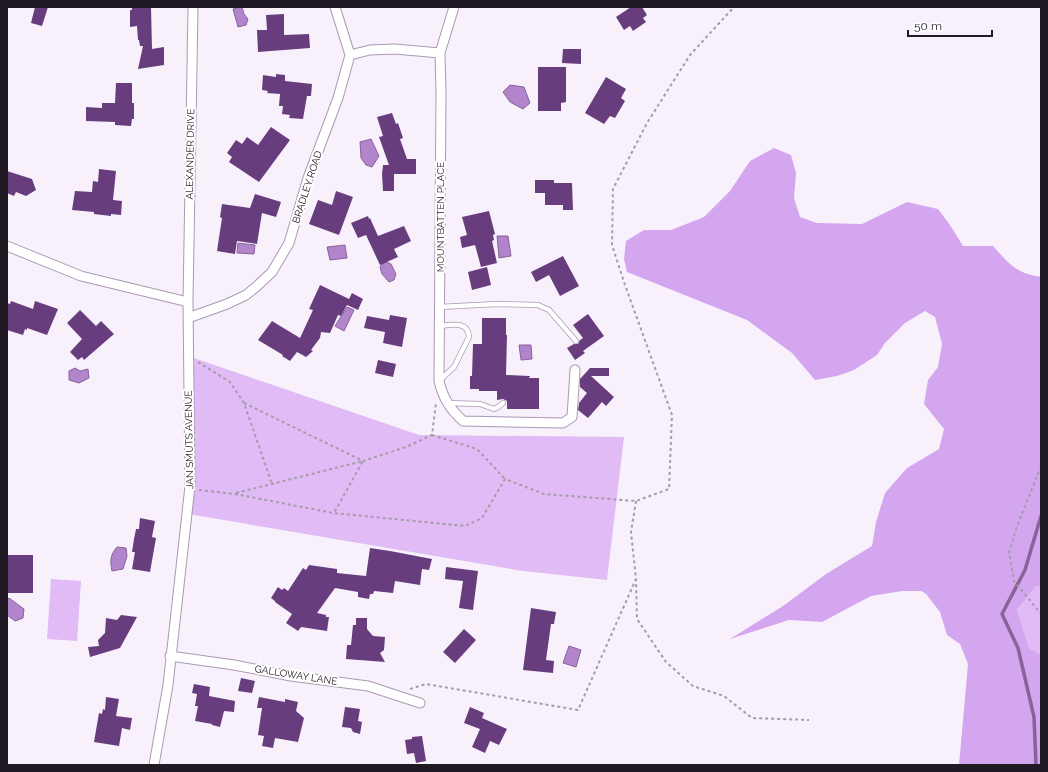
<svg xmlns="http://www.w3.org/2000/svg" width="1048" height="772" font-family="Raleway,sans-serif">
<rect width="100%" height="100%" fill="#f8f1fc"/>
<path fill="#e0bbf5" d="M 188,356 L 419,435 L 624,437 L 607,580 L 523,571 L 188,514 Z
M 51,579 L 81,581 L 77,641 L 47,639 Z
M 1036,586 L 1041,587 L 1041,655 L 1029,648 L 1017,610 Z"/>
<path fill="#d5a6f0" d="M 774,148 L 791,155 L 796,173 L 794,198 L 800,217 L 817,223 L 862,224 L 907,202 L 938,209 L 950,225 L 963,246 L 993,246 C 1005,259 1012,269 1028,274 C 1033,275 1036,277 1041,276 L 1041,587 L 1036,586 L 1017,610 L 1029,648 L 1041,655 L 1041,765 L 959,765 L 968,664 L 960,644 L 947,635 L 940,612 L 926,594 L 921,591 L 902,591 L 871,596 L 822,622 L 789,620 L 730,639 L 783,606 L 826,574 L 872,546 L 876,522 L 885,493 L 907,468 L 939,449 L 944,429 L 924,404 L 928,380 L 938,367 L 942,344 L 935,317 L 925,311 L 905,323 L 885,343 L 877,355 L 854,370 L 837,376 L 815,380 L 792,353 L 747,320 L 627,272 L 624,259 L 626,241 L 644,230 L 671,230 L 704,217 L 730,191 L 750,161 Z"/>
<path fill="#b284cb" stroke="#866499" d="M 242,7 L 244,14 L 248,19 L 246,25 L 238,27 L 233,9 Z
M 510,85 L 524,87 L 530,103 L 523,109 L 510,102 L 503,92 Z
M 371,139 L 379,156 L 372,167 L 366,165 L 361,158 L 360,142 Z
M 497,236 L 508,236 L 511,256 L 499,258 Z
M 238,243 L 255,245 L 254,254 L 237,253 Z
M 345,245 L 347,258 L 330,260 L 327,247 Z
M 387,262 L 391,264 L 396,274 L 394,280 L 389,282 L 382,274 L 380,267 L 382,264 Z
M 347,307 L 354,310 L 344,331 L 335,326 Z
M 519,345 L 531,345 L 532,359 L 521,360 Z
M 75,368 L 80,371 L 88,369 L 89,378 L 79,383 L 69,380 L 69,371 Z
M 117,547 L 126,548 L 127,556 L 123,569 L 112,571 C 110,561 110,555 117,547 Z
M 9,598 L 24,609 L 23,618 L 15,621 L 7,615 L 7,600 Z
M 569,646 L 581,650 L 576,667 L 563,663 Z"/>
<g fill="none" stroke-linecap="round" stroke-linejoin="round">
<path stroke="#866499" stroke-width="3.5" d="M 1036,765 L 1034,717 L 1018,648 L 1002,614 L 1025,570 L 1041,516"/>
</g>
<path fill="#683d7e" d="M 35,7 L 48,7 L 42,26 L 31,23 Z
M 132,7 L 151,7 L 152,49 L 164,47 L 164,65 L 138,69 L 143,46 L 140,46 L 139,40 L 138,40 L 137,26 L 130,27 L 130,10 L 132,10 Z
M 631,7 L 642,7 L 647,15 L 643,18 L 646,22 L 633,31 L 630,26 L 624,30 L 616,17 Z
M 284,14 L 284,35 L 309,34 L 310,48 L 258,52 L 257,30 L 267,30 L 266,15 Z
M 563,49 L 581,49 L 581,64 L 562,63 Z
M 538,67 L 566,67 L 566,102 L 561,103 L 561,111 L 538,111 Z
M 276,74 L 285,75 L 285,81 L 312,84 L 311,96 L 307,96 L 303,119 L 289,118 L 290,115 L 282,114 L 283,106 L 279,106 L 280,94 L 267,93 L 268,91 L 262,90 L 263,75 L 276,77 Z
M 606,77 L 626,89 L 621,98 L 625,101 L 615,118 L 610,116 L 604,124 L 585,113 Z
M 116,83 L 132,83 L 132,103 L 134,103 L 134,119 L 132,119 L 131,126 L 115,125 L 115,122 L 86,121 L 86,107 L 102,108 L 102,103 L 115,103 Z
M 392,113 L 396,124 L 398,123 L 403,138 L 400,139 L 407,159 L 416,159 L 416,174 L 394,174 L 394,191 L 383,191 L 382,174 L 383,165 L 389,165 L 379,137 L 383,136 L 377,117 Z
M 271,127 L 290,140 L 259,182 L 229,162 L 232,157 L 227,153 L 236,140 L 242,144 L 247,137 L 258,145 Z
M 99,169 L 116,171 L 113,200 L 122,201 L 121,215 L 111,214 L 111,216 L 94,214 L 94,212 L 72,210 L 75,191 L 92,192 L 93,181 L 98,182 Z
M 7,171 L 32,179 L 36,190 L 26,196 L 16,192 L 14,196 L 7,193 Z
M 535,180 L 554,180 L 554,183 L 572,183 L 573,210 L 563,210 L 563,205 L 545,205 L 545,193 L 535,193 Z
M 336,191 L 353,197 L 339,235 L 309,224 L 318,200 L 332,205 Z
M 255,194 L 281,202 L 276,217 L 262,213 L 257,244 L 237,241 L 235,254 L 217,251 L 222,218 L 220,217 L 222,204 L 250,208 Z
M 489,211 L 495,234 L 493,235 L 494,240 L 492,241 L 497,263 L 481,267 L 475,245 L 462,248 L 460,237 L 467,235 L 462,217 Z
M 368,216 L 369,219 L 370,218 L 378,236 L 404,226 L 411,241 L 394,249 L 398,257 L 380,265 L 366,235 L 358,238 L 351,223 Z
M 563,256 L 579,286 L 560,296 L 549,275 L 536,282 L 531,272 Z
M 487,267 L 491,285 L 472,290 L 468,272 Z
M 320,285 L 349,299 L 352,293 L 363,299 L 358,310 L 347,305 L 341,316 L 338,315 L 330,333 L 321,332 L 320,338 L 311,350 L 313,351 L 306,357 L 297,352 L 290,361 L 282,356 L 283,355 L 258,340 L 272,321 L 300,338 L 313,310 L 309,309 Z
M 11,301 L 33,309 L 35,301 L 58,309 L 47,335 L 27,328 L 27,330 L 25,329 L 23,335 L 7,330 L 7,303 L 10,304 Z
M 80,310 L 96,326 L 101,321 L 114,334 L 84,360 L 82,357 L 78,360 L 70,352 L 82,339 L 67,323 Z
M 588,314 L 604,336 L 583,351 L 585,353 L 575,360 L 567,348 L 574,344 L 578,344 L 580,340 L 583,338 L 573,325 Z
M 390,315 L 407,318 L 402,347 L 383,343 L 385,332 L 364,328 L 367,316 L 389,320 Z
M 482,318 L 506,318 L 506,335 L 507,335 L 506,375 L 530,376 L 529,378 L 539,378 L 539,409 L 507,409 L 507,401 L 503,399 L 497,400 L 497,391 L 479,391 L 479,389 L 470,389 L 470,376 L 472,376 L 473,344 L 482,344 Z
M 378,360 L 396,364 L 393,377 L 375,373 Z
M 590,368 L 609,368 L 609,376 L 591,376 L 614,397 L 606,406 L 602,402 L 588,418 L 578,410 L 579,403 L 587,393 L 580,387 L 580,379 Z
M 140,518 L 155,521 L 152,537 L 156,538 L 150,572 L 132,569 L 135,552 L 132,552 L 134,539 L 136,529 L 139,529 Z
M 370,548 L 390,551 L 432,559 L 429,570 L 422,569 L 420,585 L 395,581 L 393,593 L 374,591 L 373,594 L 370,594 L 369,599 L 358,597 L 358,592 L 335,588 L 317,613 L 326,615 L 326,617 L 329,617 L 327,631 L 301,627 L 298,631 L 286,623 L 292,614 L 275,602 L 275,601 L 271,598 L 278,587 L 282,590 L 284,588 L 288,591 L 303,568 L 306,570 L 309,565 L 337,569 L 337,573 L 366,576 Z
M 7,555 L 33,555 L 33,593 L 7,593 Z
M 446,567 L 478,571 L 473,610 L 459,608 L 463,581 L 445,579 Z
M 531,608 L 556,612 L 554,624 L 551,624 L 546,660 L 554,661 L 553,673 L 523,670 Z
M 121,615 L 137,617 L 120,648 L 90,657 L 88,647 L 99,646 L 98,640 L 105,633 L 106,618 L 117,620 Z
M 356,618 L 367,618 L 367,629 L 373,636 L 385,637 L 384,650 L 380,653 L 385,662 L 346,659 L 347,645 L 351,645 L 353,625 L 356,625 Z
M 464,629 L 476,640 L 455,663 L 443,652 Z
M 241,678 L 255,681 L 252,693 L 238,691 Z
M 194,684 L 210,687 L 209,696 L 235,701 L 234,712 L 224,711 L 220,727 L 212,725 L 212,724 L 195,721 L 198,706 L 195,706 L 197,694 L 192,693 Z
M 106,697 L 119,699 L 116,716 L 132,718 L 130,730 L 122,728 L 119,746 L 94,742 L 99,713 L 102,714 L 103,709 L 105,710 Z
M 259,697 L 285,702 L 285,699 L 298,702 L 296,711 L 304,718 L 298,742 L 275,738 L 273,748 L 262,746 L 264,736 L 258,735 L 262,708 L 257,708 Z
M 345,707 L 360,709 L 358,721 L 362,722 L 360,734 L 353,732 L 351,728 L 342,727 Z
M 470,707 L 484,713 L 482,718 L 507,729 L 499,745 L 490,741 L 485,753 L 472,747 L 480,729 L 464,723 Z
M 422,736 L 426,761 L 416,763 L 414,753 L 407,754 L 405,740 L 412,739 L 412,737 Z"/>
<g fill="none" stroke-linecap="round" stroke-linejoin="round">
<defs>
<path id="service" d="M 439,307 L 497,304 L 538,305 L 549,310 L 576,341
M 439,326 C 450,325 468,320 469,337 L 454,367 L 439,381
M 447,403 L 480,404 L 494,409 L 498,407 L 503,403"/>
<path id="minor" d="M 454,7 L 440,53 L 441,92 L 439,381 C 443,398 450,409 463,421 L 563,423 L 572,417 L 575,370
M 350,55 L 370,50 L 395,49 L 440,53
M 7,246 L 81,276 L 188,302 L 190,486 L 168,685 L 154,765
M 188,302 L 193,7
M 188,318 L 227,304 L 246,295 L 256,287 L 272,272 L 289,243 L 308,178 L 338,98 L 350,55 L 335,7
M 170,656 L 234,665 L 291,676 L 368,686 L 420,703"/>
</defs>
<use href="#service" stroke="#aa99b4" stroke-width="6"/>
<use href="#minor" stroke="#aa99b4" stroke-width="11"/>
<path stroke="#a49da8" stroke-width="2" stroke-dasharray="3 3" stroke-linecap="butt" d="M 198,362 L 230,382 L 244,403 L 272,484
M 244,403 L 363,461 L 406,447 L 432,435 L 436,403
M 432,435 L 477,449 L 505,479
M 1041,466 L 1016,529 L 1009,553 L 1014,581 L 1041,614
M 199,490 L 235,494 L 333,513 L 465,526 L 482,518 L 505,479 L 544,494 L 636,501 L 669,489 L 672,415 L 625,285 L 612,245 L 613,189 L 647,123 L 690,55 L 734,7
M 236,493 L 363,461 L 334,513
M 636,501 L 631,532 L 636,579 L 637,619 L 666,662 L 693,686 L 724,696 L 752,718 L 809,720
M 410,689 L 426,684 L 578,710 L 636,579"/>
<use href="#service" stroke="#fff" stroke-width="4.5"/>
<use href="#minor" stroke="#fff" stroke-width="9"/>
</g>
<g text-anchor="middle" dominant-baseline="central" stroke-width="4" stroke-linejoin="round" paint-order="stroke">
<g font-size="10" fill="#211a25" stroke="#fff">
<text transform="translate(190 154) rotate(-89)">ALEXANDER DRIVE</text>
<text transform="translate(307 187) rotate(-72)">BRADLEY ROAD</text>
<text transform="translate(440 217) rotate(-90)">MOUNTBATTEN PLACE</text>
<text transform="translate(189 440) rotate(-91)">JAN SMUTS AVENUE</text>
<text transform="translate(296 675) rotate(9)">GALLOWAY LANE</text>
</g>
</g>
<rect width="1048" height="772" fill="none" stroke="#211a25" stroke-width="16"/>
<path d="M908 30v6h84v-6" fill="none" stroke="#211a25" stroke-width="2"/>
<text x="914" y="30" font-size="12" fill="#211a25" stroke="#ffffff" stroke-width="3" paint-order="stroke">50 m</text>
</svg>
